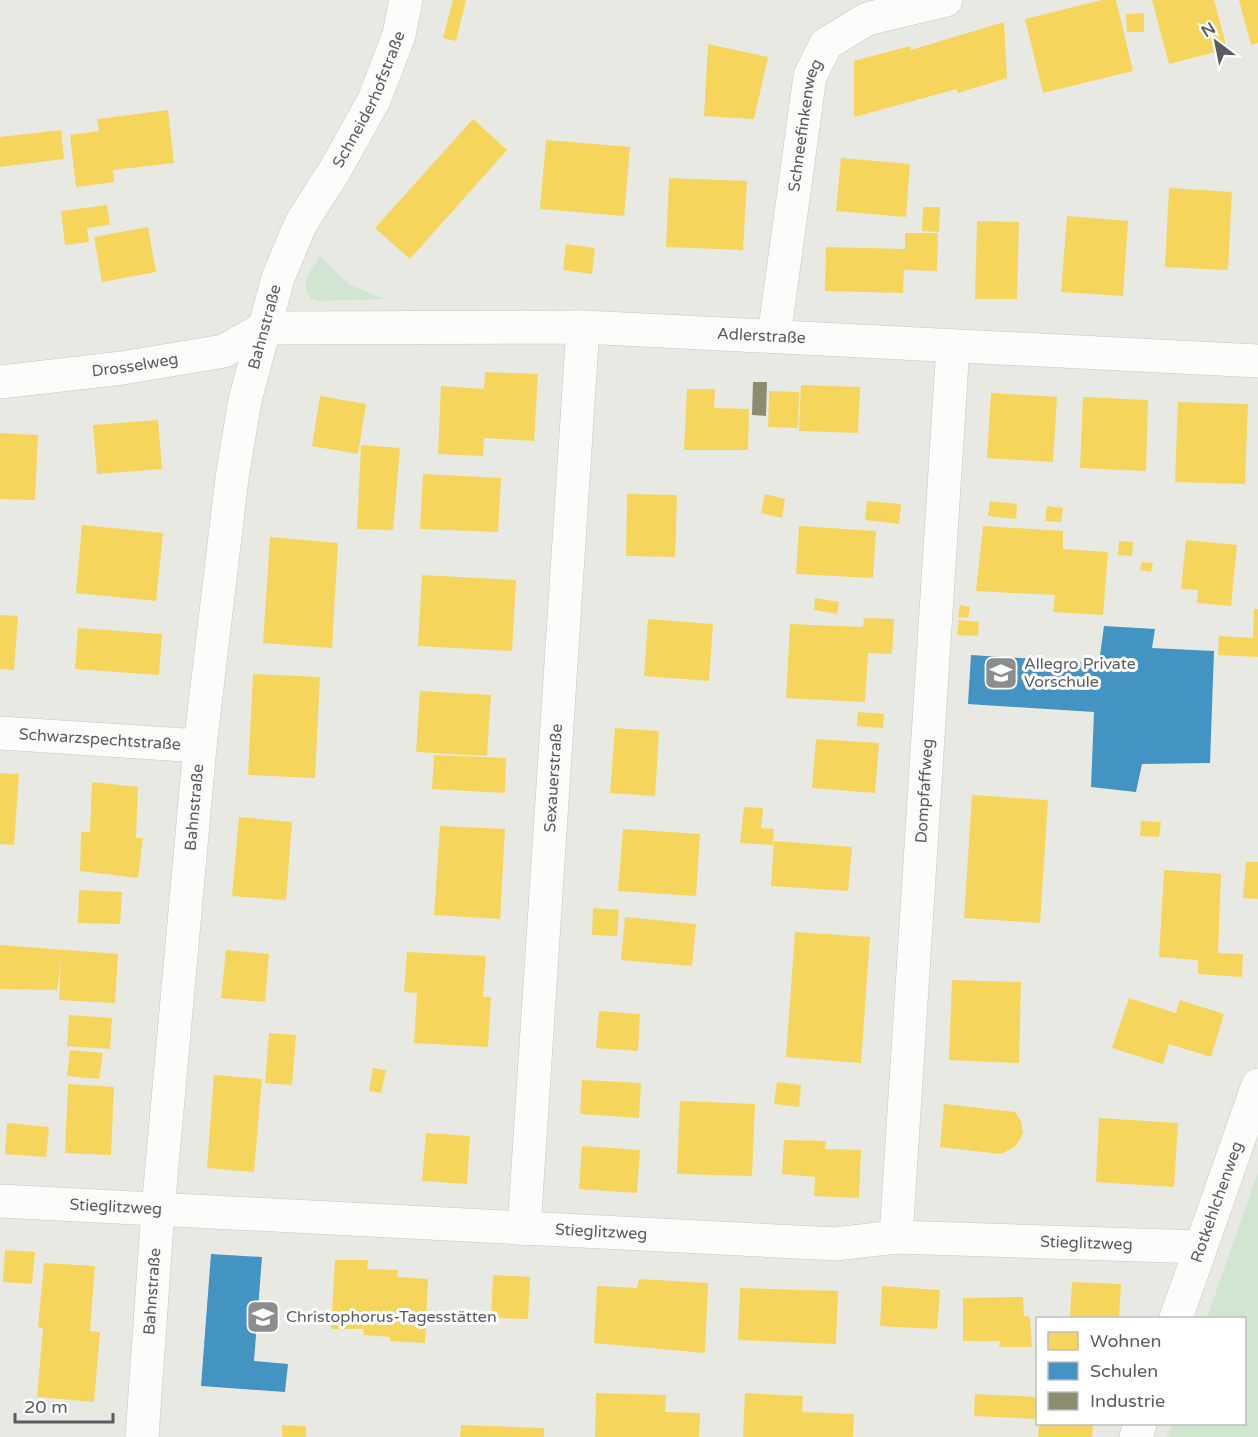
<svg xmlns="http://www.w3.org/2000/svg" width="1258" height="1437" font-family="'Varela Round',sans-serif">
<rect width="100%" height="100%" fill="#e9e9e3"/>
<path fill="#d0e6d0" d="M 320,256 L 349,284 L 384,299 L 319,301 L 311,299 C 299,281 310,272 320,256 Z
M 1258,1172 L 1258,1437 L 1167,1437 L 1172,1424 L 1244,1424 L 1244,1318 L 1207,1318 Z"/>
<path fill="#f6d55c" d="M 453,0 L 466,0 L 456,41 L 443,38 Z
M 1102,0 L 1116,0 L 1133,71 L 1043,93 L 1025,19 Z
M 1152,0 L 1214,0 L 1227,49 L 1169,64 Z
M 1239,0 L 1258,0 L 1258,43 L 1251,45 Z
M 1144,13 L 1144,32 L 1127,32 L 1126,14 Z
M 1004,22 L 1007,78 L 958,93 L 957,89 L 854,117 L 854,61 L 910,46 L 911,50 Z
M 708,44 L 768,57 L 754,119 L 704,116 Z
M 168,110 L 174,163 L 113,170 L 114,182 L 76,187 L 70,135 L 99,131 L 97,119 Z
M 473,119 L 507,150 L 410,259 L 375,228 Z
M 61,130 L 64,159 L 0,167 L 0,137 Z
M 546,140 L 630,147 L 624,216 L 540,209 Z
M 841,158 L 910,164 L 906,217 L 836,211 Z
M 669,178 L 747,181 L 743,250 L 666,247 Z
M 1169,188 L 1232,192 L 1228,270 L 1165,267 Z
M 107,205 L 110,225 L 87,228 L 89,242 L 65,245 L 61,211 Z
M 923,207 L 940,207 L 939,232 L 922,231 Z
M 1067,216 L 1128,221 L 1123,296 L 1061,292 Z
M 977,221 L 1019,222 L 1017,299 L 975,299 Z
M 148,227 L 156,272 L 102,282 L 94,237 Z
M 905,233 L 938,233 L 937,271 L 904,270 L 903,293 L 825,291 L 826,247 L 905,249 Z
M 566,244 L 595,248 L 592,274 L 563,270 Z
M 485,372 L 538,374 L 534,441 L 484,438 L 483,456 L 438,454 L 441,386 L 484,389 Z
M 801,385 L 860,387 L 858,433 L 799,431 Z
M 687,389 L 715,389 L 714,408 L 749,409 L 748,450 L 684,450 Z
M 769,391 L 799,392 L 798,428 L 768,427 Z
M 991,393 L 1057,397 L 1053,462 L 987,458 Z
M 320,396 L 366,404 L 358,454 L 312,446 Z
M 1083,397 L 1148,400 L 1146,471 L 1080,468 Z
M 1178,402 L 1248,404 L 1245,484 L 1175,482 Z
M 158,420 L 162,469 L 97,474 L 93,425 Z
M 0,433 L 38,435 L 35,500 L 0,499 Z
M 361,445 L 400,448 L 393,530 L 357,529 Z
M 423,474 L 501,478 L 498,532 L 420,529 Z
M 627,494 L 677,495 L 675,557 L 626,556 Z
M 765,494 L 785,499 L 782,518 L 761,513 Z
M 867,501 L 901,504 L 899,524 L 865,520 Z
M 990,501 L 1017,504 L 1016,519 L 988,516 Z
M 1047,506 L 1063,508 L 1061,522 L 1045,521 Z
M 82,525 L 163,533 L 156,601 L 76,593 Z
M 799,526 L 876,531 L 873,578 L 796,574 Z
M 983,526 L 1063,531 L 1063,549 L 1108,552 L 1103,615 L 1053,612 L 1055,595 L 976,591 Z
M 270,537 L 338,543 L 332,648 L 263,643 Z
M 1186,540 L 1237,545 L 1231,606 L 1197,603 L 1198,590 L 1181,589 Z
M 1119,541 L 1133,542 L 1132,556 L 1118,555 Z
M 1142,562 L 1153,563 L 1151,572 L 1140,570 Z
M 422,575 L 516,580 L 512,651 L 418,646 Z
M 815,598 L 839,602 L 837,614 L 814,610 Z
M 960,605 L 970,607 L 968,618 L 958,617 Z
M 1254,609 L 1258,609 L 1258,657 L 1218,655 L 1219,636 L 1253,638 Z
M 0,615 L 18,616 L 14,670 L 0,669 Z
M 864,618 L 894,619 L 892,654 L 868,653 L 865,702 L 786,698 L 790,624 L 863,627 Z
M 648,619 L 713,624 L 709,681 L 644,676 Z
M 959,620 L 979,622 L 978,636 L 957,635 Z
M 78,628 L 162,634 L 159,675 L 75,669 Z
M 253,674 L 320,677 L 315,778 L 248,775 Z
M 420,691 L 491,695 L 487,756 L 416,752 Z
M 858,712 L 884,714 L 883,728 L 857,726 Z
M 615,728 L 659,731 L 655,796 L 610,793 Z
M 816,739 L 879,743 L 875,793 L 812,788 Z
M 434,755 L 506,758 L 505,793 L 432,789 Z
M 0,773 L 19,774 L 14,845 L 0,844 Z
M 92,782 L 138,787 L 136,838 L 143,838 L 138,878 L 80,871 L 81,832 L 90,832 Z
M 972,795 L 1048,800 L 1040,923 L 964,918 Z
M 744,807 L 763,808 L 761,828 L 774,829 L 773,845 L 740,843 Z
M 239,817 L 292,822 L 286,900 L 232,896 Z
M 1141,821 L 1161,822 L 1159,837 L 1140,836 Z
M 440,826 L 505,829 L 500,919 L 434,915 Z
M 623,829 L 700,834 L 696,896 L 618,891 Z
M 774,841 L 852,847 L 848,891 L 771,886 Z
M 1246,862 L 1258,862 L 1258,899 L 1243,898 Z
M 1164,870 L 1221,874 L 1218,953 L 1243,954 L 1242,977 L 1198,974 L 1198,960 L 1159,957 Z
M 79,890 L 122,892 L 120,924 L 78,923 Z
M 593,908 L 619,910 L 617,936 L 592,935 Z
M 625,917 L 696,924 L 692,966 L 621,960 Z
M 795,932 L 870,937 L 861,1063 L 786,1057 Z
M 0,945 L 118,954 L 115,1003 L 59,1000 L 61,961 L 57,990 L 0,989 Z
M 226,950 L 269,954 L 265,1002 L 221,998 Z
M 407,952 L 486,956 L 483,997 L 491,997 L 488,1047 L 414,1043 L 417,993 L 404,992 Z
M 952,980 L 1021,982 L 1019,1063 L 949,1060 Z
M 1129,998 L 1176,1013 L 1180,1000 L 1224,1014 L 1211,1057 L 1169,1044 L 1163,1064 L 1112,1048 Z
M 599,1011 L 640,1014 L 638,1051 L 596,1048 Z
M 69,1015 L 112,1018 L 110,1049 L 67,1046 Z
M 269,1033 L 296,1035 L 292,1085 L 265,1083 Z
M 70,1050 L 103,1053 L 99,1079 L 67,1076 Z
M 373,1068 L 386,1070 L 381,1093 L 369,1091 Z
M 214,1075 L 262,1079 L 254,1172 L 207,1168 Z
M 582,1080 L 641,1083 L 639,1118 L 580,1114 Z
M 777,1082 L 801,1085 L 799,1107 L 774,1104 Z
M 68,1084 L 114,1087 L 111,1155 L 65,1153 Z
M 680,1101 L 755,1104 L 752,1176 L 677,1174 Z
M 944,1104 L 1015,1112 L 1021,1121 L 1023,1133 L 1016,1146 L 1001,1154 L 940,1147 Z
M 1099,1118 L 1178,1123 L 1174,1187 L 1096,1182 Z
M 7,1123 L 49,1127 L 46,1157 L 5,1154 Z
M 426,1133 L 470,1136 L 467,1184 L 422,1181 Z
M 784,1140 L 826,1141 L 825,1149 L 861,1150 L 859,1198 L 814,1196 L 815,1177 L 782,1174 Z
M 582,1146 L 640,1150 L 637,1193 L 579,1189 Z
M 5,1250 L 35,1252 L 32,1284 L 3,1282 Z
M 335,1260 L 368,1260 L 367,1269 L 398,1270 L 397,1277 L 428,1279 L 425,1343 L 390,1341 L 390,1337 L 364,1335 L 363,1329 L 331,1329 Z
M 44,1263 L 95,1266 L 90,1331 L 100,1332 L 94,1402 L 37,1397 L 43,1328 L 38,1327 Z
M 493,1275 L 530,1277 L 528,1319 L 491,1318 Z
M 639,1279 L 708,1283 L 705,1353 L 594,1343 L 597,1286 L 637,1288 Z
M 1072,1282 L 1121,1284 L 1119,1318 L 1070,1318 Z
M 882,1286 L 940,1290 L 937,1329 L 880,1326 Z
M 740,1288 L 838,1291 L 836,1344 L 738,1340 Z
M 1023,1297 L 1024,1316 L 1030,1317 L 1032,1347 L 999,1347 L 1000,1341 L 963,1341 L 963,1298 Z
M 596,1393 L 666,1395 L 665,1412 L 700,1413 L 699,1437 L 595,1437 Z
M 745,1393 L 803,1396 L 802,1412 L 854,1414 L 853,1437 L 743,1437 Z
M 975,1394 L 1038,1397 L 1038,1419 L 974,1416 Z
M 1039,1424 L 1093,1424 L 1092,1437 L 1038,1437 Z
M 282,1425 L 306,1426 L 306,1437 L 282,1437 Z
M 461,1425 L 544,1428 L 544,1437 L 460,1437 Z"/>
<path fill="#4393c3" d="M 1104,626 L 1155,629 L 1152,648 L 1214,651 L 1210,763 L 1142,764 L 1136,792 L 1091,787 L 1094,712 L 968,704 L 971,655 L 1099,663 Z
M 211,1254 L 262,1257 L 254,1361 L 288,1364 L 285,1392 L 201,1386 Z"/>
<path fill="#8c8c6e" d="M 753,382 L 767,382 L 766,416 L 752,415 Z"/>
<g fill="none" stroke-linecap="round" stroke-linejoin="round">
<defs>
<g id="minor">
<path id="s1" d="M 774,336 L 810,76 L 826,44 L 867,19 L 946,0"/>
<path id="s2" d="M 0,382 L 122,368 L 224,351 L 264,328 L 583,327 L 1258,361"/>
<path id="s3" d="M 0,733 L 200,746"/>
<path id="s4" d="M 0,1201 L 835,1244 L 896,1237 L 1200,1247"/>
<path id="s5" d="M 524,1229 L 583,327"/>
<path id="s6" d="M 896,1237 L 953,346"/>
<path id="s7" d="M 1176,1318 L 1258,1085"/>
<path id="s8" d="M 142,1437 L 158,1210 L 200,746 L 232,478 L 245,400 L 278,278 L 301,223 L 335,170 L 374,100 L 399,35 L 406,0"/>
<path d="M 1136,1437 L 1140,1424"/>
</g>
</defs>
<use href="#minor" stroke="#c6c7c5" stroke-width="34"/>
<use href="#minor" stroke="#fcfcfb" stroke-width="33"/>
</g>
<defs>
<symbol id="school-square" viewBox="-11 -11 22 22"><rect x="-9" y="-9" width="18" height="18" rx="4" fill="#8b8d8e" stroke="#fff"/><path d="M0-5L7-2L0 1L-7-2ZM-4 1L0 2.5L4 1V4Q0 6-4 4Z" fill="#fff"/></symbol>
</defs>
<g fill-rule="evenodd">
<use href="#school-square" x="982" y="654" width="38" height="38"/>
<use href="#school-square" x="244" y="1298" width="38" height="38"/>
</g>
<g text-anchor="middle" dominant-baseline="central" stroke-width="6" stroke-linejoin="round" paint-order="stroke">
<g font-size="16" fill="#595c61" stroke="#fff">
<text stroke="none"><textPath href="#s8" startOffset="1370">Schneiderhofstraße</textPath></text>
<text stroke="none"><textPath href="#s1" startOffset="213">Schneefinkenweg</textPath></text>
<text stroke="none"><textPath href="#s8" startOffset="1118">Bahnstraße</textPath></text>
<text stroke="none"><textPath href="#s2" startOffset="770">Adlerstraße</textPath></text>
<text stroke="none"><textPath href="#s2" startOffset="136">Drosselweg</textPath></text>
<text stroke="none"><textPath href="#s3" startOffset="100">Schwarzspechtstraße</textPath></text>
<text stroke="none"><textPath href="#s5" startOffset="452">Sexauerstraße</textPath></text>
<text stroke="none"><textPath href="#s6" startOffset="447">Dompfaffweg</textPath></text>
<text stroke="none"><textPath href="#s8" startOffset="632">Bahnstraße</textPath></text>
<text stroke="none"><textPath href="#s7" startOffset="123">Rotkehlchenweg</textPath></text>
<text stroke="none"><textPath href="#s4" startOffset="116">Stieglitzweg</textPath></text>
<text stroke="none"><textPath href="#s4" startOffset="602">Stieglitzweg</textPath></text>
<text stroke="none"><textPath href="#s4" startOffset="1088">Stieglitzweg</textPath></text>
<text stroke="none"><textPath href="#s8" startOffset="146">Bahnstraße</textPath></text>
</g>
<g font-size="16" fill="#595c61" stroke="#fff" text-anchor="start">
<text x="1024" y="664">Allegro Private<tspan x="1024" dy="18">Vorschule</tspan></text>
<text x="286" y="1317">Christophorus-Tagesstätten</text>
</g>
</g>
<rect x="1036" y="1317" width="210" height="108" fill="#ffffff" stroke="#bdbec0" stroke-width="1.5"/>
<rect x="1048" y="1332" width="30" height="18" fill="#f6d55c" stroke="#bdbec0" stroke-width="1.5"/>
<text x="1090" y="1347" font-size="18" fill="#595c61">Wohnen</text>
<rect x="1048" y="1362" width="30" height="18" fill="#4393c3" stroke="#bdbec0" stroke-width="1.5"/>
<text x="1090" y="1377" font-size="18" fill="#595c61">Schulen</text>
<rect x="1048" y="1392" width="30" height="18" fill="#8c8c6e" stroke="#bdbec0" stroke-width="1.5"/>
<text x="1090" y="1407" font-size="18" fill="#595c61">Industrie</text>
<g transform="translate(1216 42) rotate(328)" stroke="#ffffff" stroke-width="4.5" paint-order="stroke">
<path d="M0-4.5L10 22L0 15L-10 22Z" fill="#595c61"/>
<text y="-9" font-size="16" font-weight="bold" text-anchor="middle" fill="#595c61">N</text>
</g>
<path d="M15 1413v9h98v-9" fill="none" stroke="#595c61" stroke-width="3"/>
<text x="24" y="1413" font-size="18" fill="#595c61" stroke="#ffffff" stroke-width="4.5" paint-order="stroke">20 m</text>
</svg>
